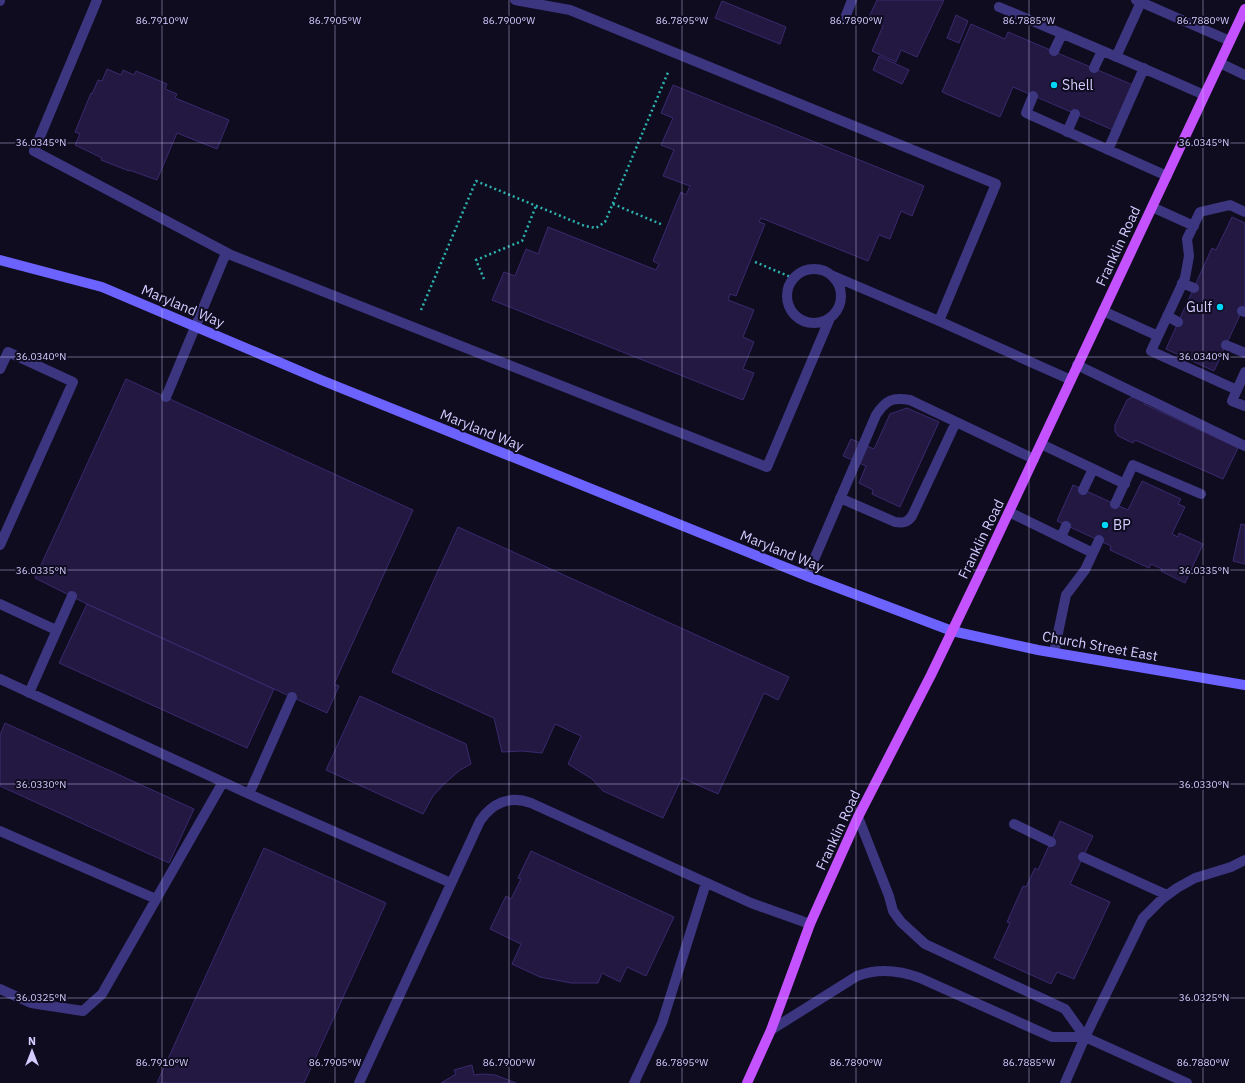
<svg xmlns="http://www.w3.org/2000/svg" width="1245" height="1083" font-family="'IBM Plex Sans',sans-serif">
<rect width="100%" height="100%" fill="#100c20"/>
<path fill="#221842" stroke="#392a6e" d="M 877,0 L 944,0 L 917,57 L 901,50 L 896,62 L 872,51 L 883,26 L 868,19 Z
M 722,1 L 786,27 L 780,44 L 715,18 Z
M 956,15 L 968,21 L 959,43 L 947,38 Z
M 971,24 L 1005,39 L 1008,32 L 1133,85 L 1113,130 L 1013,87 L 1000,117 L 942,92 Z
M 879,56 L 909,70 L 902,84 L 873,70 Z
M 107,69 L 121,75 L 123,70 L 134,75 L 136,71 L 167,84 L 165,89 L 177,94 L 175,98 L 229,120 L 217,149 L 177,133 L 157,180 L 129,170 L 129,171 L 101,160 L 102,158 L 75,145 L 80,134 L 75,132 L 91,93 L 92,94 L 98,80 L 102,81 Z
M 673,85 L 924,186 L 912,216 L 901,211 L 890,239 L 879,235 L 868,261 L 761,218 L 759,222 L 765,224 L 736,296 L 730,294 L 728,300 L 754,310 L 743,337 L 754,342 L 743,369 L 754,373 L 743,400 L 492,300 L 504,272 L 515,276 L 526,249 L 538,254 L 548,227 L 656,270 L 659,264 L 653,261 L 681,192 L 686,195 L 690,186 L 663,176 L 674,150 L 661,145 L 673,118 L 661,113 Z
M 1232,217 L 1245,223 L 1245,304 L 1214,371 L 1166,349 L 1212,248 L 1216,250 Z
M 126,379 L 413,510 L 334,684 L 339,686 L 327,713 L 87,604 L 35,578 Z
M 1132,397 L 1146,399 L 1144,404 L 1238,448 L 1223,479 L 1135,440 L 1133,443 L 1118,436 L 1115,431 L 1115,425 L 1127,400 Z
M 907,408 L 939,422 L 900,507 L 872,494 L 873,490 L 859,483 L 866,466 L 843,456 L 851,439 L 874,449 L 890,414 Z
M 1142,481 L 1181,499 L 1178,504 L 1185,507 L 1172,534 L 1178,537 L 1179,533 L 1203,544 L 1185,583 L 1161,571 L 1162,569 L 1151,564 L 1149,568 L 1110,550 L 1111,546 L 1057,521 L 1073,485 L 1128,510 Z
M 1241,524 L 1245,525 L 1245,564 L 1233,561 Z
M 458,527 L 789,677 L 778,700 L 764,693 L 718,794 L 682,778 L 663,818 L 603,791 L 592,779 L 568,764 L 581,736 L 555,724 L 542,753 L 522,751 L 502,752 L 494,718 L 392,672 Z
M 87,604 L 274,689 L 247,748 L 59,663 Z
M 360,696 L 466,744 L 471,764 L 460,770 L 444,784 L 433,796 L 423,814 L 326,770 Z
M 5,723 L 194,809 L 169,863 L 0,786 L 0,735 Z
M 1060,821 L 1093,836 L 1070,884 L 1110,902 L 1074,979 L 1057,972 L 1051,984 L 994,958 L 1010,923 L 1007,922 L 1023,886 L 1026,887 L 1035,868 L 1038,870 Z
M 264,848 L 386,903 L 304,1083 L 157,1083 Z
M 531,851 L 674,917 L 646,976 L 627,967 L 620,982 L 602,973 L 598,983 L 571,983 L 540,977 L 512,964 L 521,944 L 490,929 L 506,896 L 511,899 L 521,879 L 518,878 Z
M 472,1065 L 474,1075 L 483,1074 L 495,1075 L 516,1083 L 441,1083 L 456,1074 L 454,1070 Z"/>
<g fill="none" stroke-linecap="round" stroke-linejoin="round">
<path stroke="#2bb3af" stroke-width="2.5" stroke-dasharray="2 3" stroke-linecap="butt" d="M 613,204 L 663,225
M 755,262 L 793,278
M 484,279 L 476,260 L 522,241 L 536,206
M 421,310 L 476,181 L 585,226 L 596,228 L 605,222 L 669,70"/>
<path stroke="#3c3680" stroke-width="10" d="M 97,0 L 34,151 L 231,255 L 767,467 L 830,318
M 515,0 L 570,10 L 996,184 L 939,321 L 831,275
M 999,7 C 1068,36 1137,65 1204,95
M 845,18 L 852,0
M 1054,51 L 1062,34
M 1116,57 L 1141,2
M 1220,63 L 1245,75
M 1094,68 L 1102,51
M 1033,96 L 1026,113 L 1167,176
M 1067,132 L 1075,114
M 1108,150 L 1144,68
M 1152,207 L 1194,226
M787 296a27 27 0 1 1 54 0a27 27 0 1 1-54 0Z
M 1182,283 L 1194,288
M 1103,311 L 1158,336
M 1242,311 L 1245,312
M 1167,316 L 1178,322
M 939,321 L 1071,380
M 1226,345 L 1245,353
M 1077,365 L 1245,446
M 0,369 L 8,352 L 73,382 L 0,545
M 1245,372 L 1232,401 L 1245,406
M 1237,390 L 1151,351 L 1185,278 L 1189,256 L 1187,239 L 1200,212 L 1230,205 L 1245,212
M 166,397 L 226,253
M 1041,444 L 1125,484
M 1083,490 L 1093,469
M 840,498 L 895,522 C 903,523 907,523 912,516 L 956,422
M 1115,504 L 1133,465 L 1201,494
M 1009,512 L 1093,553
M 1061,537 L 1066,526
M 807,576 L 876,415 C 886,400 892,397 910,400 L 1034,459
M 0,604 L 56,630
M 1054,652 L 1066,595 L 1085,570 L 1099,540
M 0,679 L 249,794 L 451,883
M 29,693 L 72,596
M 249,794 L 292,697
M 1014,824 L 1051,842
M 0,831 L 156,899
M 1083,857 L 1167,895
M 0,989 L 31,1003 L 83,1011 L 102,994 L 223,782
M 771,1030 L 857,976 C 878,968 899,970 920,978 L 1052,1037 L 1085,1037 L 1065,1009 L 925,944 L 901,922 L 893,911 L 889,896 L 858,817
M 1085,1037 L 1187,1083
M 359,1083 L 480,821 C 492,803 510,795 531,803 L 751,903 L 810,924
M 634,1083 L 662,1023 L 706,883
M 1065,1083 L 1085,1037 L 1143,918 L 1162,899 L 1177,888 L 1195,878 L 1231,867 L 1245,860"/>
<path stroke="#3c3680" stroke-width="10" d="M 1136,0 L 1230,41"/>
<path stroke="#3c3680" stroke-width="10" d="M 0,1 L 0,0"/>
<path stroke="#6c63ff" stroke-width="10" d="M 0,260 L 102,287 L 321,380 L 505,454 L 807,576 L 952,631 L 1038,650 L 1245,685"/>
<path stroke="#c453ff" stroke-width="10" d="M 747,1083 L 771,1030 L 810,924 L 858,817 L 931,675 L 983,567 L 1245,9"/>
</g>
<path fill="none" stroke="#d3ccff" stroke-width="1" stroke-opacity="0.45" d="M 162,0 L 162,1083M 335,0 L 335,1083M 509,0 L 509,1083M 682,0 L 682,1083M 856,0 L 856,1083M 1029,0 L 1029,1083M 1203,0 L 1203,1083M 0,143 L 1245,143M 0,357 L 1245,357M 0,570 L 1245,570M 0,784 L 1245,784M 0,998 L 1245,998"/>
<g fill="#00d6f7" stroke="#100c20" stroke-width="1.5">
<circle cx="1054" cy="85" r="4"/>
<circle cx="1220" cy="307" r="4"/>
<circle cx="1105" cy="525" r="4"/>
</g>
<g text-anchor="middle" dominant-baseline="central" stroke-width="4" stroke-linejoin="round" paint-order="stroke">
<g font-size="14" fill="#d3ccff" stroke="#100c20" text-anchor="start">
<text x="1062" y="85">Shell</text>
<text x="1212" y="307" text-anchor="end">Gulf</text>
<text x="1113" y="525">BP</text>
</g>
<g font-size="14" fill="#d3ccff" stroke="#100c20">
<text transform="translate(1118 246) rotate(-65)">Franklin Road</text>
<text transform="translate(183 306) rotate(23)">Maryland Way</text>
<text transform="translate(482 430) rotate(22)">Maryland Way</text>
<text transform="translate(981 539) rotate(-64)">Franklin Road</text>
<text transform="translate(782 551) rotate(22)">Maryland Way</text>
<text transform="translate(1100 646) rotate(10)">Church Street East</text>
<text transform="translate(838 830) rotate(-65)">Franklin Road</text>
</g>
</g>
<g font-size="10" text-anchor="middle" fill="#d3ccff" stroke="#100c20" stroke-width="4" stroke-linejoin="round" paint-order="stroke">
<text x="162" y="24">86.7910°W</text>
<text x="335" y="24">86.7905°W</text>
<text x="509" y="24">86.7900°W</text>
<text x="682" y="24">86.7895°W</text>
<text x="856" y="24">86.7890°W</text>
<text x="1029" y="24">86.7885°W</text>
<text x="1203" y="24">86.7880°W</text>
<text x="41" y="146">36.0345°N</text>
<text x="1204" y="146">36.0345°N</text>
<text x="41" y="360">36.0340°N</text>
<text x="1204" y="360">36.0340°N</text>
<text x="41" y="574">36.0335°N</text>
<text x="1204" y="574">36.0335°N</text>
<text x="41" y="788">36.0330°N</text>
<text x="1204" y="788">36.0330°N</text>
<text x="41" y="1001">36.0325°N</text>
<text x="1204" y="1001">36.0325°N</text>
<text x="162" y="1066">86.7910°W</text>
<text x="335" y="1066">86.7905°W</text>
<text x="509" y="1066">86.7900°W</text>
<text x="682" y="1066">86.7895°W</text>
<text x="856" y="1066">86.7890°W</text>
<text x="1029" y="1066">86.7885°W</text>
<text x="1203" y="1066">86.7880°W</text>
</g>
<g transform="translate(32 1051)" stroke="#100c20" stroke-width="3" paint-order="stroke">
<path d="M0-3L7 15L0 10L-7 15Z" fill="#d3ccff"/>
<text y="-6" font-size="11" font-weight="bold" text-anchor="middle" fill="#d3ccff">N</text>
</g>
</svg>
